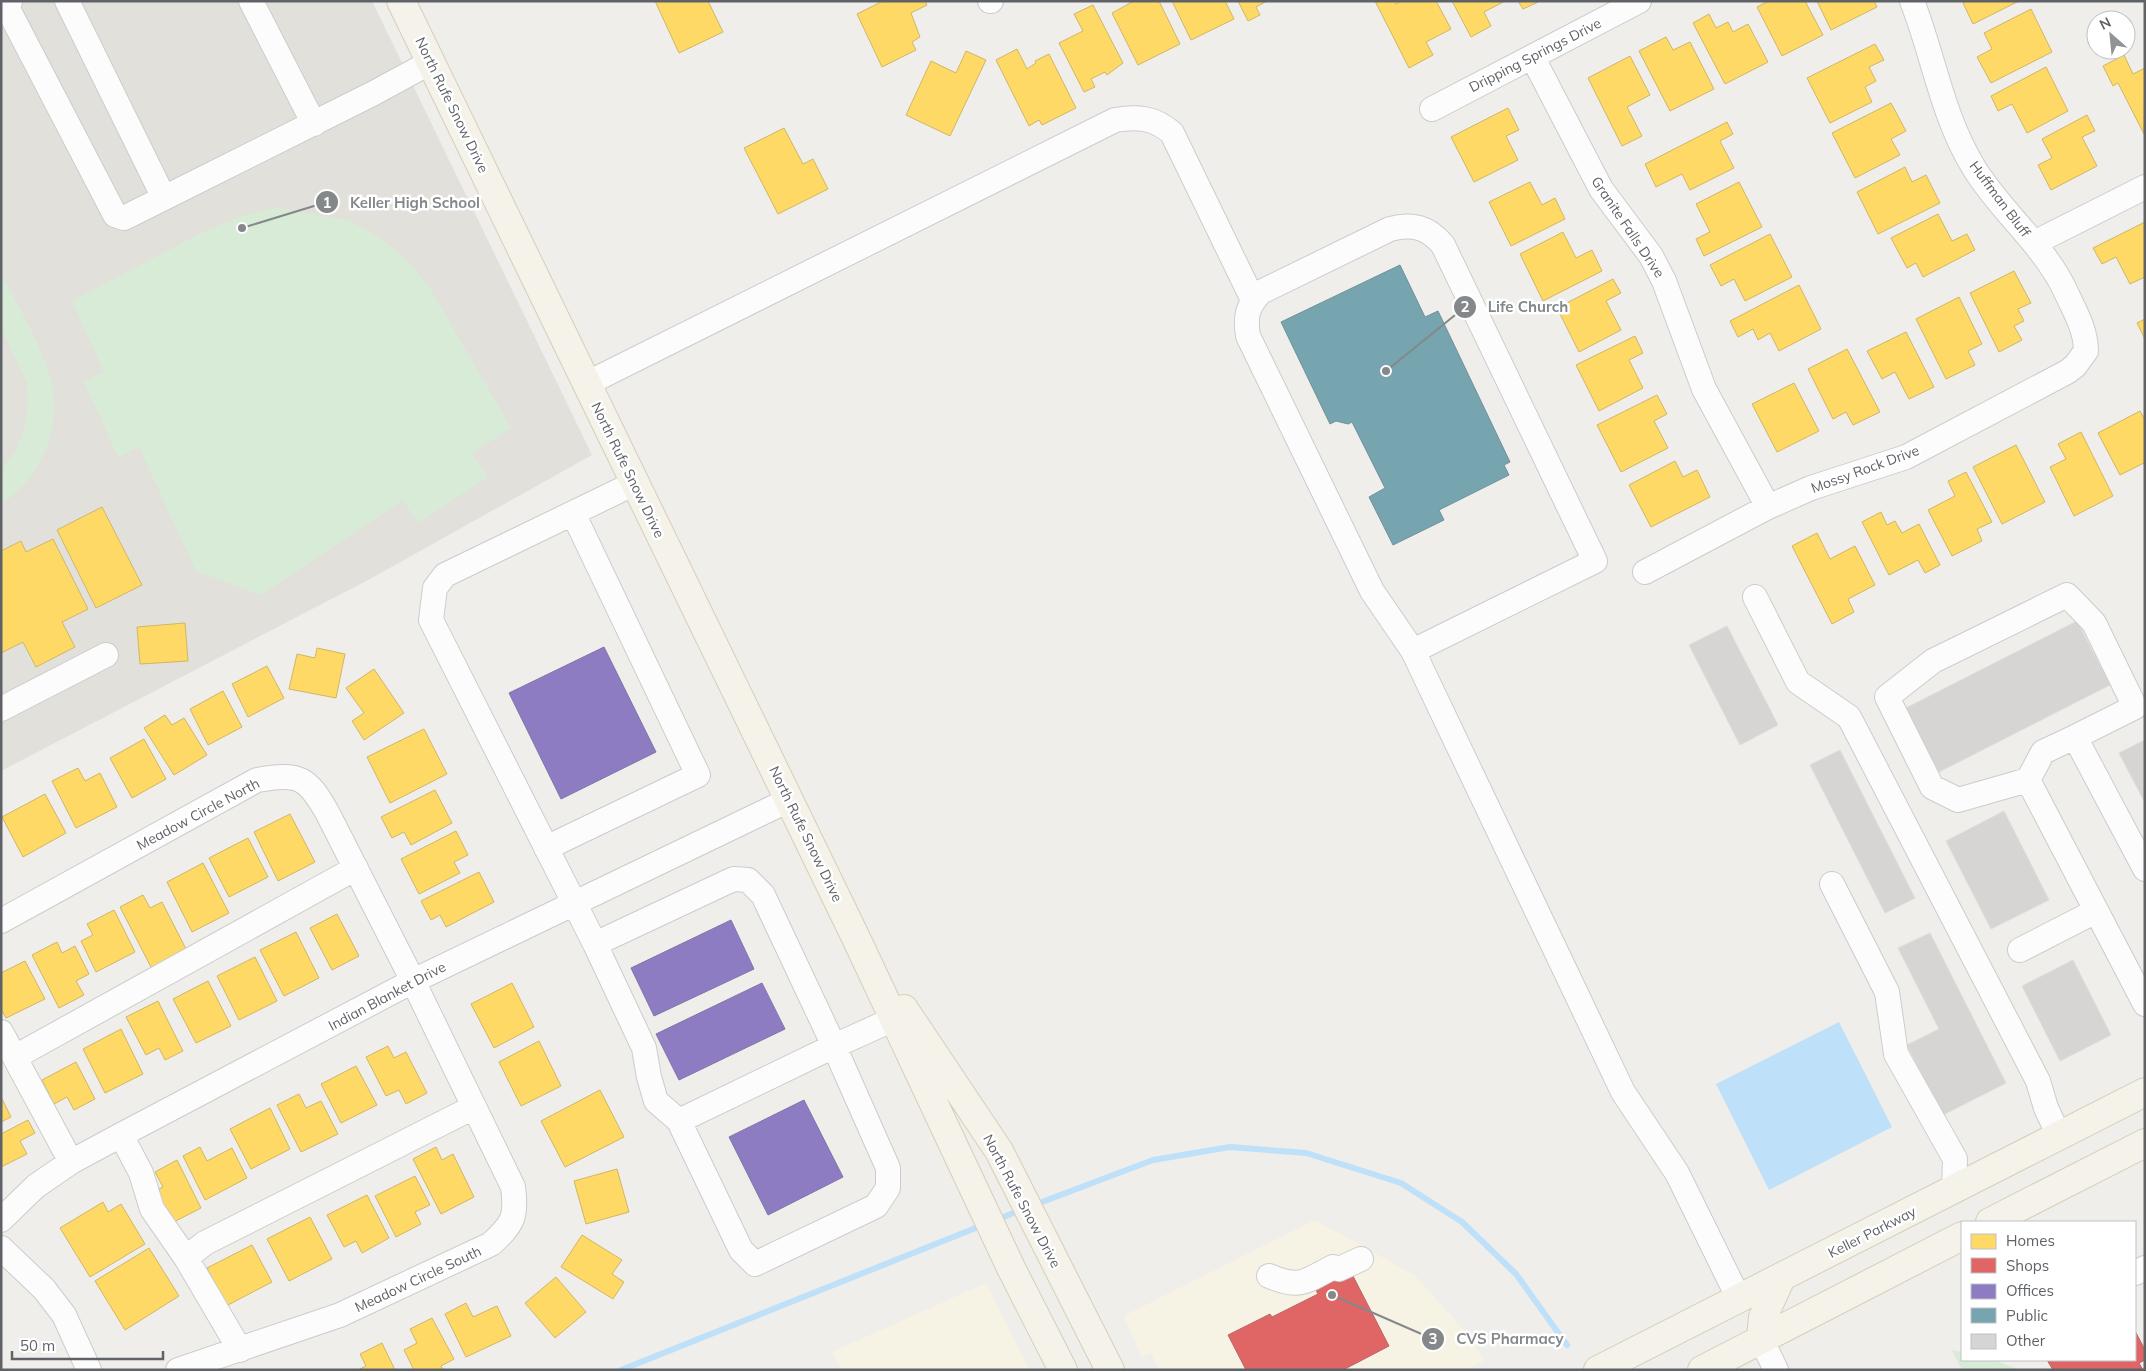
<svg xmlns="http://www.w3.org/2000/svg" width="2146" height="1371" font-family="Mulish,sans-serif">
<rect width="100%" height="100%" fill="#efeeea"/>
<path fill="#f7f3e4" d="M 1315,1220 L 1414,1275 L 1466,1332 L 1484,1361 L 1466,1370 L 1159,1370 L 1151,1353 L 1142,1358 L 1124,1316 Z
M 986,1283 L 1029,1370 L 842,1370 L 832,1352 Z"/>
<path fill="#e2e0da" d="M 1,1 L 372,1 L 592,455 L 370,579 L 1,771 Z"/>
<path fill="#d8ebd6" d="M 275,208 L 348,220 L 381,238 L 407,260 L 431,290 L 511,428 L 472,453 L 487,477 L 418,523 L 403,500 L 261,595 L 196,571 L 139,447 L 118,457 L 84,381 L 104,372 L 72,301 L 203,232 L 238,217 Z
M 1,273 C 18,306 38,339 49,373 C 64,422 44,477 1,504 L 1,469 L 16,451 L 25,427 L 28,404 L 27,383 L 1,328 Z
M 1952,1350 L 1962,1352 L 1962,1360 L 1994,1360 L 2019,1370 L 1962,1370 Z"/>
<path fill="#bfe0f9" d="M 1839,1022 L 1892,1127 L 1769,1190 L 1716,1084 Z"/>
<path fill="#ffd966" stroke="#cfb667" d="M 655,1 L 708,1 L 723,32 L 679,53 Z
M 883,1 L 925,1 L 927,5 L 911,13 L 920,37 L 912,42 L 916,50 L 882,67 L 857,14 Z
M 1134,1 L 1159,1 L 1180,44 L 1138,65 L 1112,13 Z
M 1172,1 L 1225,1 L 1234,19 L 1191,40 Z
M 1238,1 L 1267,1 L 1256,7 L 1260,15 L 1248,21 Z
M 1375,1 L 1395,1 L 1396,4 L 1401,1 L 1436,1 L 1451,29 L 1426,42 L 1433,55 L 1409,68 Z
M 1452,1 L 1505,1 L 1484,12 L 1491,26 L 1471,37 Z
M 1518,1 L 1538,1 L 1538,2 L 1523,9 Z
M 1769,1 L 1805,1 L 1823,35 L 1782,56 L 1757,7 Z
M 1817,1 L 1874,1 L 1877,7 L 1831,30 Z
M 1967,1 L 2019,1 L 1973,24 L 1963,3 Z
M 1093,5 L 1123,63 L 1107,75 L 1105,72 L 1091,79 L 1095,87 L 1084,92 L 1059,43 L 1083,31 L 1074,14 Z
M 2031,9 L 2052,52 L 1991,83 L 1977,57 L 1992,49 L 1984,33 Z
M 1709,14 L 1716,28 L 1728,22 L 1733,32 L 1748,24 L 1768,62 L 1725,84 L 1693,23 Z
M 1666,37 L 1673,50 L 1690,42 L 1714,89 L 1670,111 L 1639,51 Z
M 1875,44 L 1884,60 L 1869,67 L 1876,81 L 1865,87 L 1872,102 L 1830,123 L 1807,78 Z
M 1017,49 L 1027,69 L 1036,63 L 1035,61 L 1049,54 L 1076,108 L 1042,125 L 1039,120 L 1029,126 L 996,60 Z
M 966,51 L 986,60 L 950,136 L 906,115 L 931,61 L 956,73 Z
M 2124,55 L 2133,74 L 2145,68 L 2144,134 L 2118,83 L 2113,86 L 2103,66 Z
M 1630,56 L 1650,95 L 1627,107 L 1642,136 L 1622,146 L 1588,78 Z
M 2046,67 L 2068,111 L 2027,133 L 2012,104 L 1998,111 L 1991,96 Z
M 1891,103 L 1906,131 L 1891,139 L 1900,155 L 1855,178 L 1832,133 Z
M 1508,108 L 1519,130 L 1506,136 L 1518,160 L 1474,182 L 1451,137 Z
M 2087,115 L 2095,131 L 2082,137 L 2097,166 L 2051,190 L 2038,165 L 2052,158 L 2042,139 Z
M 1727,122 L 1733,134 L 1720,141 L 1734,168 L 1690,190 L 1682,174 L 1656,187 L 1645,164 Z
M 784,128 L 803,164 L 813,159 L 828,189 L 778,214 L 744,148 Z
M 1905,167 L 1912,182 L 1926,175 L 1940,203 L 1878,234 L 1857,192 Z
M 1530,182 L 1542,205 L 1555,198 L 1565,219 L 1511,246 L 1489,202 Z
M 1739,182 L 1762,227 L 1704,256 L 1696,239 L 1710,232 L 1696,204 Z
M 1938,214 L 1952,241 L 1967,234 L 1975,250 L 1923,277 L 1916,263 L 1907,268 L 1891,238 Z
M 2145,222 L 2145,277 L 2130,284 L 2116,257 L 2102,264 L 2093,248 Z
M 1563,232 L 1576,258 L 1592,250 L 1602,271 L 1543,301 L 1520,254 Z
M 1770,234 L 1792,277 L 1745,301 L 1734,279 L 1721,286 L 1710,265 Z
M 2014,271 L 2031,303 L 2018,309 L 2024,321 L 2014,326 L 2022,340 L 1999,352 L 1970,293 Z
M 1613,279 L 1621,293 L 1606,301 L 1621,330 L 1579,352 L 1557,308 Z
M 1799,285 L 1821,329 L 1779,351 L 1770,333 L 1758,340 L 1753,329 L 1738,337 L 1730,321 Z
M 1959,297 L 1982,344 L 1968,351 L 1975,365 L 1946,379 L 1916,319 Z
M 2145,319 L 2145,339 L 2137,323 Z
M 1906,332 L 1934,387 L 1909,399 L 1895,372 L 1882,379 L 1867,351 Z
M 1635,336 L 1643,353 L 1629,360 L 1643,388 L 1599,411 L 1576,365 Z
M 1847,349 L 1880,412 L 1853,425 L 1846,412 L 1833,419 L 1808,369 Z
M 1794,383 L 1819,431 L 1777,452 L 1752,404 Z
M 1657,395 L 1667,414 L 1654,421 L 1668,448 L 1621,472 L 1597,425 Z
M 2140,411 L 2145,420 L 2145,465 L 2144,463 L 2120,475 L 2098,433 Z
M 2081,432 L 2113,496 L 2074,516 L 2050,467 L 2066,459 L 2058,444 Z
M 2016,445 L 2045,502 L 2002,524 L 1973,467 Z
M 1675,461 L 1683,477 L 1697,470 L 1710,497 L 1651,527 L 1629,485 Z
M 1966,472 L 1992,522 L 1977,529 L 1982,541 L 1952,556 L 1928,510 L 1955,496 L 1948,481 Z
M 102,507 L 142,585 L 96,608 L 57,530 Z
M 1881,512 L 1887,525 L 1895,521 L 1902,533 L 1919,524 L 1940,565 L 1925,573 L 1918,560 L 1889,575 L 1862,522 Z
M 1817,533 L 1830,559 L 1855,546 L 1875,585 L 1848,599 L 1854,612 L 1832,624 L 1792,546 Z
M 53,539 L 88,609 L 62,622 L 75,647 L 36,667 L 23,642 L 1,653 L 1,551 L 21,541 L 26,552 Z
M 185,623 L 188,661 L 140,664 L 137,627 Z
M 317,648 L 345,654 L 336,698 L 289,689 L 297,654 L 315,658 Z
M 267,666 L 284,698 L 248,717 L 232,684 Z
M 374,669 L 404,713 L 364,740 L 352,721 L 364,713 L 346,688 Z
M 223,691 L 242,727 L 208,745 L 190,709 Z
M 165,715 L 172,725 L 184,718 L 207,755 L 174,775 L 144,728 Z
M 424,729 L 447,774 L 390,803 L 367,757 Z
M 144,739 L 166,779 L 132,798 L 110,758 Z
M 78,768 L 85,781 L 100,773 L 117,807 L 76,828 L 52,781 Z
M 435,790 L 452,823 L 411,845 L 404,832 L 392,838 L 381,817 Z
M 45,794 L 66,833 L 23,857 L 2,817 Z
M 290,814 L 315,862 L 278,881 L 254,832 Z
M 456,831 L 468,855 L 454,862 L 460,873 L 419,894 L 401,859 Z
M 248,838 L 268,877 L 229,897 L 209,858 Z
M 203,863 L 229,913 L 192,932 L 167,882 Z
M 479,872 L 494,902 L 446,927 L 440,915 L 431,920 L 421,901 Z
M 143,895 L 150,908 L 162,902 L 187,951 L 152,969 L 120,907 Z
M 114,910 L 135,952 L 96,972 L 81,941 L 93,935 L 87,924 Z
M 337,914 L 359,956 L 332,970 L 310,928 Z
M 296,932 L 319,978 L 284,996 L 260,950 Z
M 57,942 L 62,953 L 75,946 L 89,974 L 76,981 L 84,995 L 59,1008 L 32,955 Z
M 255,957 L 277,1001 L 239,1020 L 217,976 Z
M 25,961 L 45,999 L 6,1018 L 1,1009 L 1,973 Z
M 208,981 L 231,1026 L 196,1043 L 173,999 Z
M 512,983 L 534,1027 L 494,1048 L 471,1004 Z
M 158,1001 L 183,1051 L 165,1060 L 159,1048 L 146,1055 L 126,1017 Z
M 121,1029 L 143,1074 L 105,1093 L 83,1049 Z
M 539,1041 L 561,1086 L 521,1106 L 499,1062 Z
M 388,1046 L 394,1058 L 406,1052 L 427,1093 L 406,1104 L 399,1090 L 386,1096 L 366,1057 Z
M 76,1062 L 95,1099 L 74,1110 L 67,1097 L 54,1104 L 42,1080 Z
M 356,1066 L 377,1105 L 341,1123 L 321,1084 Z
M 600,1090 L 624,1137 L 565,1167 L 541,1121 Z
M 299,1094 L 306,1108 L 321,1101 L 338,1134 L 301,1152 L 277,1105 Z
M 1,1097 L 11,1117 L 1,1122 Z
M 270,1108 L 290,1149 L 251,1169 L 230,1129 Z
M 28,1120 L 35,1133 L 20,1141 L 27,1154 L 1,1167 L 1,1134 Z
M 200,1147 L 207,1161 L 232,1148 L 247,1178 L 205,1200 L 183,1156 Z
M 436,1147 L 442,1160 L 453,1154 L 474,1197 L 441,1214 L 413,1159 Z
M 177,1160 L 201,1208 L 164,1227 L 148,1194 L 163,1187 L 155,1172 Z
M 617,1169 L 629,1212 L 586,1224 L 574,1181 Z
M 415,1176 L 430,1205 L 415,1212 L 421,1224 L 396,1237 L 375,1196 Z
M 367,1195 L 389,1238 L 362,1253 L 356,1241 L 344,1247 L 327,1215 Z
M 103,1202 L 108,1212 L 121,1204 L 145,1244 L 90,1277 L 60,1228 Z
M 310,1217 L 332,1259 L 289,1281 L 267,1239 Z
M 582,1235 L 622,1260 L 612,1274 L 624,1282 L 613,1299 L 561,1267 Z
M 252,1245 L 272,1282 L 226,1306 L 207,1268 Z
M 149,1248 L 179,1296 L 125,1330 L 95,1281 Z
M 556,1277 L 586,1312 L 555,1338 L 525,1303 Z
M 466,1303 L 473,1317 L 497,1306 L 511,1336 L 466,1357 L 445,1314 Z
M 432,1318 L 454,1359 L 441,1366 L 443,1370 L 414,1370 L 404,1350 L 417,1343 L 410,1329 Z
M 382,1343 L 395,1370 L 358,1370 L 366,1366 L 360,1354 Z"/>
<path fill="#e06666" stroke="#b96567" d="M 1332,1270 L 1339,1283 L 1353,1276 L 1389,1346 L 1343,1370 L 1246,1370 L 1228,1335 L 1270,1314 L 1272,1317 L 1318,1294 L 1311,1280 Z
M 2135,1331 L 2145,1350 L 2145,1360 L 2139,1363 L 2143,1370 L 2053,1370 L 2047,1360 L 2135,1360 Z"/>
<path fill="#8e7cc3" stroke="#8074a8" d="M 604,647 L 656,752 L 561,799 L 509,693 Z
M 731,920 L 754,969 L 654,1016 L 631,968 Z
M 762,983 L 785,1029 L 679,1080 L 656,1034 Z
M 804,1100 L 843,1177 L 768,1215 L 729,1137 Z"/>
<path fill="#76a5af" stroke="#6f919a" d="M 1400,265 L 1425,317 L 1438,311 L 1510,462 L 1504,465 L 1509,475 L 1439,510 L 1444,520 L 1393,545 L 1369,497 L 1385,488 L 1352,422 L 1348,424 L 1336,421 L 1330,424 L 1281,322 Z"/>
<g fill="none" stroke-linecap="round" stroke-linejoin="round">
<path stroke="#bfe0f9" stroke-width="6" d="M 1034,1205 L 1153,1160 L 1230,1147 L 1306,1153 L 1401,1183 L 1462,1222 L 1516,1274 L 1567,1345
M 997,1220 L 1022,1209
M 621,1370 L 983,1225"/>
</g>
<path fill="#d6d5d3" stroke="#deddd9" d="M 2077,621 L 2110,685 L 1939,772 L 1906,708 Z
M 1727,626 L 1778,725 L 1740,745 L 1689,645 Z
M 2145,740 L 2145,803 L 2119,753 Z
M 1840,750 L 1915,898 L 1885,913 L 1810,765 Z
M 2004,811 L 2049,900 L 1991,929 L 1946,841 Z
M 1930,933 L 2006,1083 L 1943,1115 L 1907,1045 L 1939,1029 L 1898,948 Z
M 2073,960 L 2111,1035 L 2060,1061 L 2022,986 Z"/>
<g fill="none" stroke-linecap="round" stroke-linejoin="round">
<defs>
<path id="minor" d="M 10,1 L 8,9 L 115,215 L 124,218 L 164,198
M 67,1 L 164,198 L 374,93 L 431,62
M 251,1 L 314,124
M 990,1 L 991,1
M 1533,58 L 1601,189 L 1651,256 L 1664,281 L 1704,389 L 1768,507
M 1432,109 L 1639,1
M 2034,243 L 2145,187
M 586,384 L 1115,120 C 1138,116 1155,118 1172,133 L 1253,300
M 635,483 L 445,575 L 435,588 L 431,620 L 595,944 L 644,1048 L 649,1077 L 656,1101 L 679,1121 L 741,1250 L 755,1264 L 876,1206 L 888,1188 L 888,1168 L 834,1046 L 679,1121
M 1645,572 L 1768,507 L 1811,488 L 1906,457 L 2067,372 L 2075,366 L 2086,351 C 2086,329 2074,310 2065,290 C 2043,244 2001,212 1974,168 C 1942,116 1934,57 1912,1
M 1755,597 L 1798,682 L 1849,717 L 2038,1081 L 2046,1108 L 2059,1136
M 1413,651 L 1372,591 L 1248,336 C 1245,317 1247,306 1261,292 L 1390,229 C 1412,223 1428,227 1443,245 L 1595,561 L 1413,651 L 1623,1092 L 1677,1173 L 1739,1299
M 1,709 L 106,655
M 2028,780 L 1958,800 L 1932,787 L 1887,697 L 1933,661 L 2067,595 L 2094,623 L 2135,707 L 2075,737
M 546,848 L 698,775 L 573,513
M 2145,869 L 2075,737 L 2043,752 L 2028,780 L 2145,1004
M 1832,884 L 1887,992 L 1896,1054 L 1955,1159 L 1954,1190
M 1,921 L 257,780 C 299,773 307,776 328,814 L 413,981 L 513,1187 C 517,1217 513,1224 491,1244 L 340,1315 L 178,1370
M 595,944 L 727,882 L 734,879 L 748,880 L 763,895 L 834,1046 L 894,1019
M 2020,950 L 2096,911
M 1,1032 L 71,1162
M 15,1057 L 356,868
M 121,1135 L 141,1173 L 152,1209 L 186,1258 L 240,1350
M 1,1220 L 36,1186 L 71,1162 L 121,1135 L 413,981 L 789,800
M 1,1248 L 44,1289 L 64,1315 L 89,1370
M 186,1258 L 205,1243 L 474,1107
M 2135,1273 L 2145,1268
M 1269,1276 C 1301,1289 1304,1282 1333,1267 L 1339,1269 L 1361,1259
M 1761,1339 L 1776,1370"/>
<path id="major" d="M 401,1 L 856,938 L 1011,1268 L 1063,1370
M 904,1009 L 999,1151 L 1110,1370
M 1990,1222 L 2145,1143
M 1761,1339 L 1763,1317 L 1781,1278
M 1598,1370 L 2145,1092
M 1702,1370 L 1962,1236"/>
</defs>
<use href="#minor" stroke="#cbcccc" stroke-width="26"/>
<use href="#major" stroke="#d7ceb8" stroke-width="30"/>
<use href="#minor" stroke="#fdfcfc" stroke-width="24"/>
<use href="#major" stroke="#f4f2e9" stroke-width="28"/>
</g>
<g text-anchor="middle" dominant-baseline="central" stroke-width="5" stroke-linejoin="round" paint-order="stroke">
<g font-size="14" fill="#5f6368" stroke="#fff">
<text transform="translate(1535 55) rotate(-27)">Dripping Springs Drive</text>
<text transform="translate(452 105) rotate(64)">North Rufe Snow Drive</text>
<text transform="translate(2000 199) rotate(53)">Huffman Bluff</text>
<text transform="translate(1628 227) rotate(56)">Granite Falls Drive</text>
<text transform="translate(1865 469) rotate(-20)">Mossy Rock Drive</text>
<text transform="translate(628 470) rotate(64)">North Rufe Snow Drive</text>
<text transform="translate(198 814) rotate(-28)">Meadow Circle North</text>
<text transform="translate(806 834) rotate(64)">North Rufe Snow Drive</text>
<text transform="translate(387 996) rotate(-28)">Indian Blanket Drive</text>
<text transform="translate(1022 1201) rotate(62)">North Rufe Snow Drive</text>
<text transform="translate(1872 1232) rotate(-27)">Keller Parkway</text>
<text transform="translate(418 1279) rotate(-25)">Meadow Circle South</text>
</g>
</g>
<path fill="none" stroke="#84888a" stroke-width="2" d="M242 228L327 202M1386 371L1465 307M1332 1295L1433 1339"/>
<g fill="#84888a" stroke="#fff" stroke-width="2">
<circle cx="242" cy="228" r="5"/>
<circle cx="1386" cy="371" r="5"/>
<circle cx="1332" cy="1295" r="5"/>
<circle cx="327" cy="202" r="12"/>
<circle cx="1465" cy="307" r="12"/>
<circle cx="1433" cy="1339" r="12"/>
</g>
<g font-size="15" text-anchor="middle" font-weight="bold" fill="#fff">
<text x="327" y="208">1</text>
<text x="1465" y="312">2</text>
<text x="1433" y="1344">3</text>
</g>
<g font-size="15" text-anchor="middle" font-weight="bold" fill="#84888a" stroke="#fff" stroke-width="5" stroke-linejoin="round" paint-order="stroke">
<text x="415" y="208">Keller High School</text>
<text x="1528" y="312">Life Church</text>
<text x="1510" y="1344">CVS Pharmacy</text>
</g>
<rect width="2146" height="1371" fill="none" stroke="#5f6368" stroke-width="5"/>
<rect x="1961" y="1221" width="175" height="140" fill="#ffffff" stroke="#bfc1c3"/>
<rect x="1971" y="1234" width="25" height="15" fill="#ffd966" stroke="#bfc1c3"/>
<text x="2006" y="1246" font-size="15" fill="#5f6368">Homes</text>
<rect x="1971" y="1258" width="25" height="15" fill="#e06666" stroke="#bfc1c3"/>
<text x="2006" y="1271" font-size="15" fill="#5f6368">Shops</text>
<rect x="1971" y="1284" width="25" height="15" fill="#8e7cc3" stroke="#bfc1c3"/>
<text x="2006" y="1296" font-size="15" fill="#5f6368">Offices</text>
<rect x="1971" y="1308" width="25" height="15" fill="#76a5af" stroke="#bfc1c3"/>
<text x="2006" y="1321" font-size="15" fill="#5f6368">Public</text>
<rect x="1971" y="1334" width="25" height="15" fill="#d6d5d3" stroke="#bfc1c3"/>
<text x="2006" y="1346" font-size="15" fill="#5f6368">Other</text>
<g transform="translate(2111 35) rotate(333)"><circle r="24" fill="#ffffff" stroke="#bfc1c3"/>
<path d="M0-4L9 19L0 12L-9 19Z" fill="#919496"/>
<text y="-8" font-size="14" font-weight="bold" text-anchor="middle" fill="#5f6368">N</text>
</g>
<path d="M12 1351v8h151v-8" fill="none" stroke="#5f6368" stroke-width="2.5"/>
<text x="20" y="1351" font-size="15" fill="#5f6368" stroke="#ffffff" stroke-width="4" paint-order="stroke">50 m</text>
</svg>
